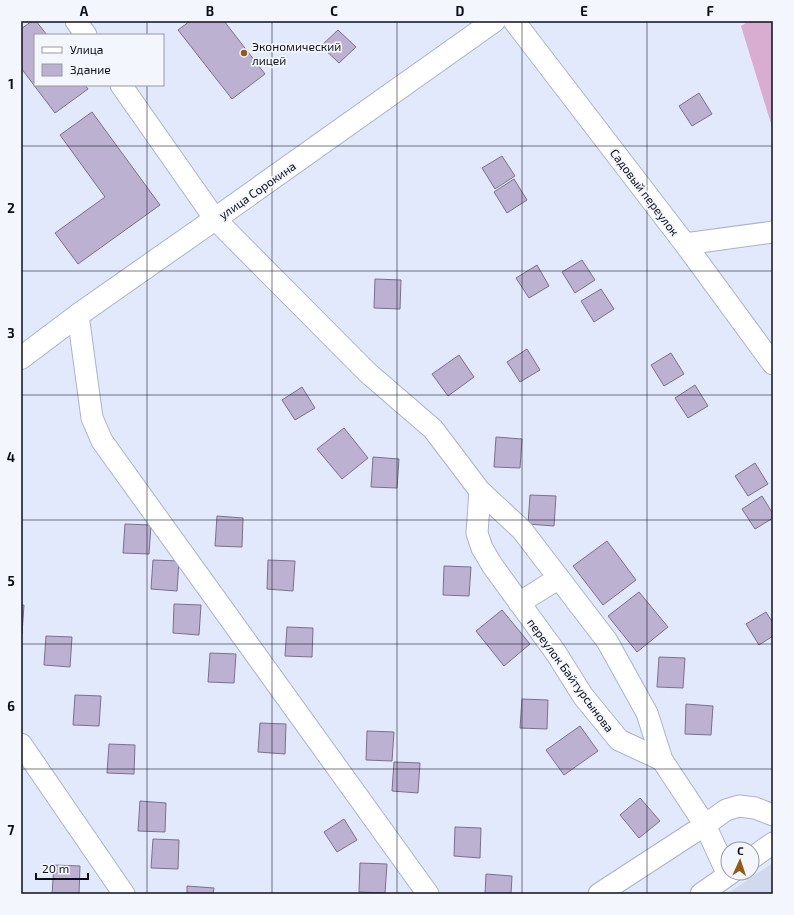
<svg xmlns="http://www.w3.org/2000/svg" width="794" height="915" font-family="'Exo 2',sans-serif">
<rect width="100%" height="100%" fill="#e2e9fc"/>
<path fill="#d1d9ef" d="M 773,863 L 773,894 L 727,894 L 734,889 Z"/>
<path fill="#d9acd1" d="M 749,21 L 773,21 L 773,130 L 741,26 Z"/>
<path fill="#bcb1d1" stroke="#7a708d" d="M 32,21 L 36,21 L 47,35 L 35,35 L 35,85 L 85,85 L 88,89 L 55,113 L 21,68 L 21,29 Z
M 190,21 L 224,21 L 265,74 L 232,99 L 178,30 Z
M 338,30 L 356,47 L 339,63 L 321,46 Z
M 699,93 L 712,114 L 692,126 L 679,106 Z
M 92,112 L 160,205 L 78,264 L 55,233 L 105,197 L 60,135 Z
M 502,156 L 515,176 L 495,189 L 482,168 Z
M 514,179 L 527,200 L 507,213 L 494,192 Z
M 582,260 L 595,280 L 575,293 L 562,272 Z
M 537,265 L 549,286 L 529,298 L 516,278 Z
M 375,279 L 401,280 L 400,309 L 374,308 Z
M 601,289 L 614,309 L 594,322 L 581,301 Z
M 527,349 L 540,370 L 520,382 L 507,362 Z
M 671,353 L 684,374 L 664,386 L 651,365 Z
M 459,355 L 474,377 L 448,396 L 432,374 Z
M 695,385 L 708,406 L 688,418 L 675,398 Z
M 302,387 L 315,408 L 295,420 L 282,400 Z
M 344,428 L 368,458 L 342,479 L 317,449 Z
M 496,437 L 522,439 L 520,468 L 494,467 Z
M 373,457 L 399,459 L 397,488 L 371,487 Z
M 755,463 L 768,484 L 748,496 L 735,476 Z
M 530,495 L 556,496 L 554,526 L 528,524 Z
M 762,496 L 773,514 L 773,518 L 755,529 L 742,509 Z
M 217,516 L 243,518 L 242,547 L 215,546 Z
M 125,524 L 151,525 L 149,554 L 123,553 Z
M 607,541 L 636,580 L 603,605 L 573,566 Z
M 153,560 L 179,561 L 177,591 L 151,589 Z
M 268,560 L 295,561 L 293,591 L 267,589 Z
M 444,566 L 471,567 L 469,596 L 443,595 Z
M 639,592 L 668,627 L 637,652 L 608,616 Z
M 174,604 L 201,605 L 199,635 L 173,633 Z
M 21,605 L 24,605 L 22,634 L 21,634 Z
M 502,610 L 530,644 L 504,666 L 476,631 Z
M 766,612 L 773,623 L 773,636 L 759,645 L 746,624 Z
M 287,627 L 313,628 L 312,657 L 285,656 Z
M 46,636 L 72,637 L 70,667 L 44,665 Z
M 210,653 L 236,654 L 234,683 L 208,682 Z
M 659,657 L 685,658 L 683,688 L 657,687 Z
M 75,695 L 101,696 L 99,726 L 73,725 Z
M 522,699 L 548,700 L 547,729 L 520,728 Z
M 686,704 L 713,706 L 711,735 L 685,734 Z
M 260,723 L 286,724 L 285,754 L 258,752 Z
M 580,726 L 598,751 L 564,775 L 546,750 Z
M 367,731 L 394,732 L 392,761 L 366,760 Z
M 109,744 L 135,745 L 134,774 L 107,773 Z
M 394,762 L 420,763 L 418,793 L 392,791 Z
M 640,798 L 660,821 L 639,838 L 620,815 Z
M 140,801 L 166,803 L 165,832 L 138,831 Z
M 344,819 L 357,840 L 337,852 L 324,832 Z
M 455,827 L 481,828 L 480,858 L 454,856 Z
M 153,839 L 179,840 L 178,869 L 151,868 Z
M 360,863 L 387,864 L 385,893 L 359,892 Z
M 54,865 L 80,866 L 79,894 L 52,894 Z
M 486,874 L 512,876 L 511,894 L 485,894 Z
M 187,886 L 214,888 L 213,894 L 187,894 Z"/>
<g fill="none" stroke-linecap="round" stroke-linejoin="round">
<defs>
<path id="minor" d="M 76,21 L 86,35
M 514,21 L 685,244 L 773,364
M 121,85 L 215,219 L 368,373 L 433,429 L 480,491 L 522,530 L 607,641 L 647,713 L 662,760
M 685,244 L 773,232
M 78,315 L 92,418 L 102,441 L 428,894
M 480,491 L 477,533 L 482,548 L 492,565 L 556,653 L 583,696 L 619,740 L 662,760 L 705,825 L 728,875
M 519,603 L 559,578
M 21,744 L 124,894
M 752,858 L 773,843
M 599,894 L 705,825 L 726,810 L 739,806 L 755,808 L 773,815
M 701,894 L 731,873"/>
<path id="tertiary" d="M 21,358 L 78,315 L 215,219 L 494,21"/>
</defs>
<use href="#minor" stroke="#a8b2d1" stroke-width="23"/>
<use href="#tertiary" stroke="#a8b2d1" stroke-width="24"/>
<use href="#minor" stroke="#fff" stroke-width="21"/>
<use href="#tertiary" stroke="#fff" stroke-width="22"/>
</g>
<path fill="none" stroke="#0c0f1a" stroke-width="1" stroke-opacity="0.55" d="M 147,21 L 147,35M 272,21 L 272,894M 397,21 L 397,894M 522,21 L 522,894M 647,21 L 647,894M 147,85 L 147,894M 21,146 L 773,146M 21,271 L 773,271M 21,395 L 773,395M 21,520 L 773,520M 21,644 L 773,644M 21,769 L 773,769"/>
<circle fill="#935917" stroke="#f4f6fd" stroke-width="1.5" cx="244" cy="53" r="4"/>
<g text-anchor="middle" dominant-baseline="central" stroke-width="3.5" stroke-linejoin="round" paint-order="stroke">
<g font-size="12" fill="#0c0f1a" stroke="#f4f6fd" text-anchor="start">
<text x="252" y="46">Экономический<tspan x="252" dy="14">лицей</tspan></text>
</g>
<g font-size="12" fill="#0c0f1a" stroke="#f4f6fd">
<text transform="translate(257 190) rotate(-35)">улица Сорокина</text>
<text transform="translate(645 192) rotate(53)">Садовый переулок</text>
<text transform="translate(571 675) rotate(54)">переулок Байтурсынова</text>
</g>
</g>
<rect width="794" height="915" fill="none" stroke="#f4f6fd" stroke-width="44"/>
<rect x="34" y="34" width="130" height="52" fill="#f4f6fd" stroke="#979aa2"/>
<rect x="42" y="47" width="20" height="6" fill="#ffffff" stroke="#979aa2"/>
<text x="70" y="54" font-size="12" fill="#0c0f1a">Улица</text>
<rect x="42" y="64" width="20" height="12" fill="#bcb1d1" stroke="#979aa2"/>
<text x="70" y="74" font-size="12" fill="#0c0f1a">Здание</text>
<g transform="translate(740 861) rotate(3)"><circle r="19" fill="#f4f6fd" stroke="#979aa2"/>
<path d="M0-3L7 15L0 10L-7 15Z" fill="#935917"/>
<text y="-6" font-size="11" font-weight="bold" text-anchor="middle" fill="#0c0f1a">С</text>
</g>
<path d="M36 873v6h52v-6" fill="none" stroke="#0c0f1a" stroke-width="2"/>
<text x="42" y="873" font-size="12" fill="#0c0f1a" stroke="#f4f6fd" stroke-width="3" paint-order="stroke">20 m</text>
<rect x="22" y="22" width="750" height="871" fill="none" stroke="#0c0f1a" stroke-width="1.5"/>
<g font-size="13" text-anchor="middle" font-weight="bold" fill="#0c0f1a">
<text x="84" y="16">A</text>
<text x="210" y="16">B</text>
<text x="334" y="16">C</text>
<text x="460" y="16">D</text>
<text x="584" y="16">E</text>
<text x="710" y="16">F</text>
<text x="11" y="89">1</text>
<text x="11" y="213">2</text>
<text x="11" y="338">3</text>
<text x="11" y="462">4</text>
<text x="11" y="586">5</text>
<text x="11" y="711">6</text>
<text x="11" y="835">7</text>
</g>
</svg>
